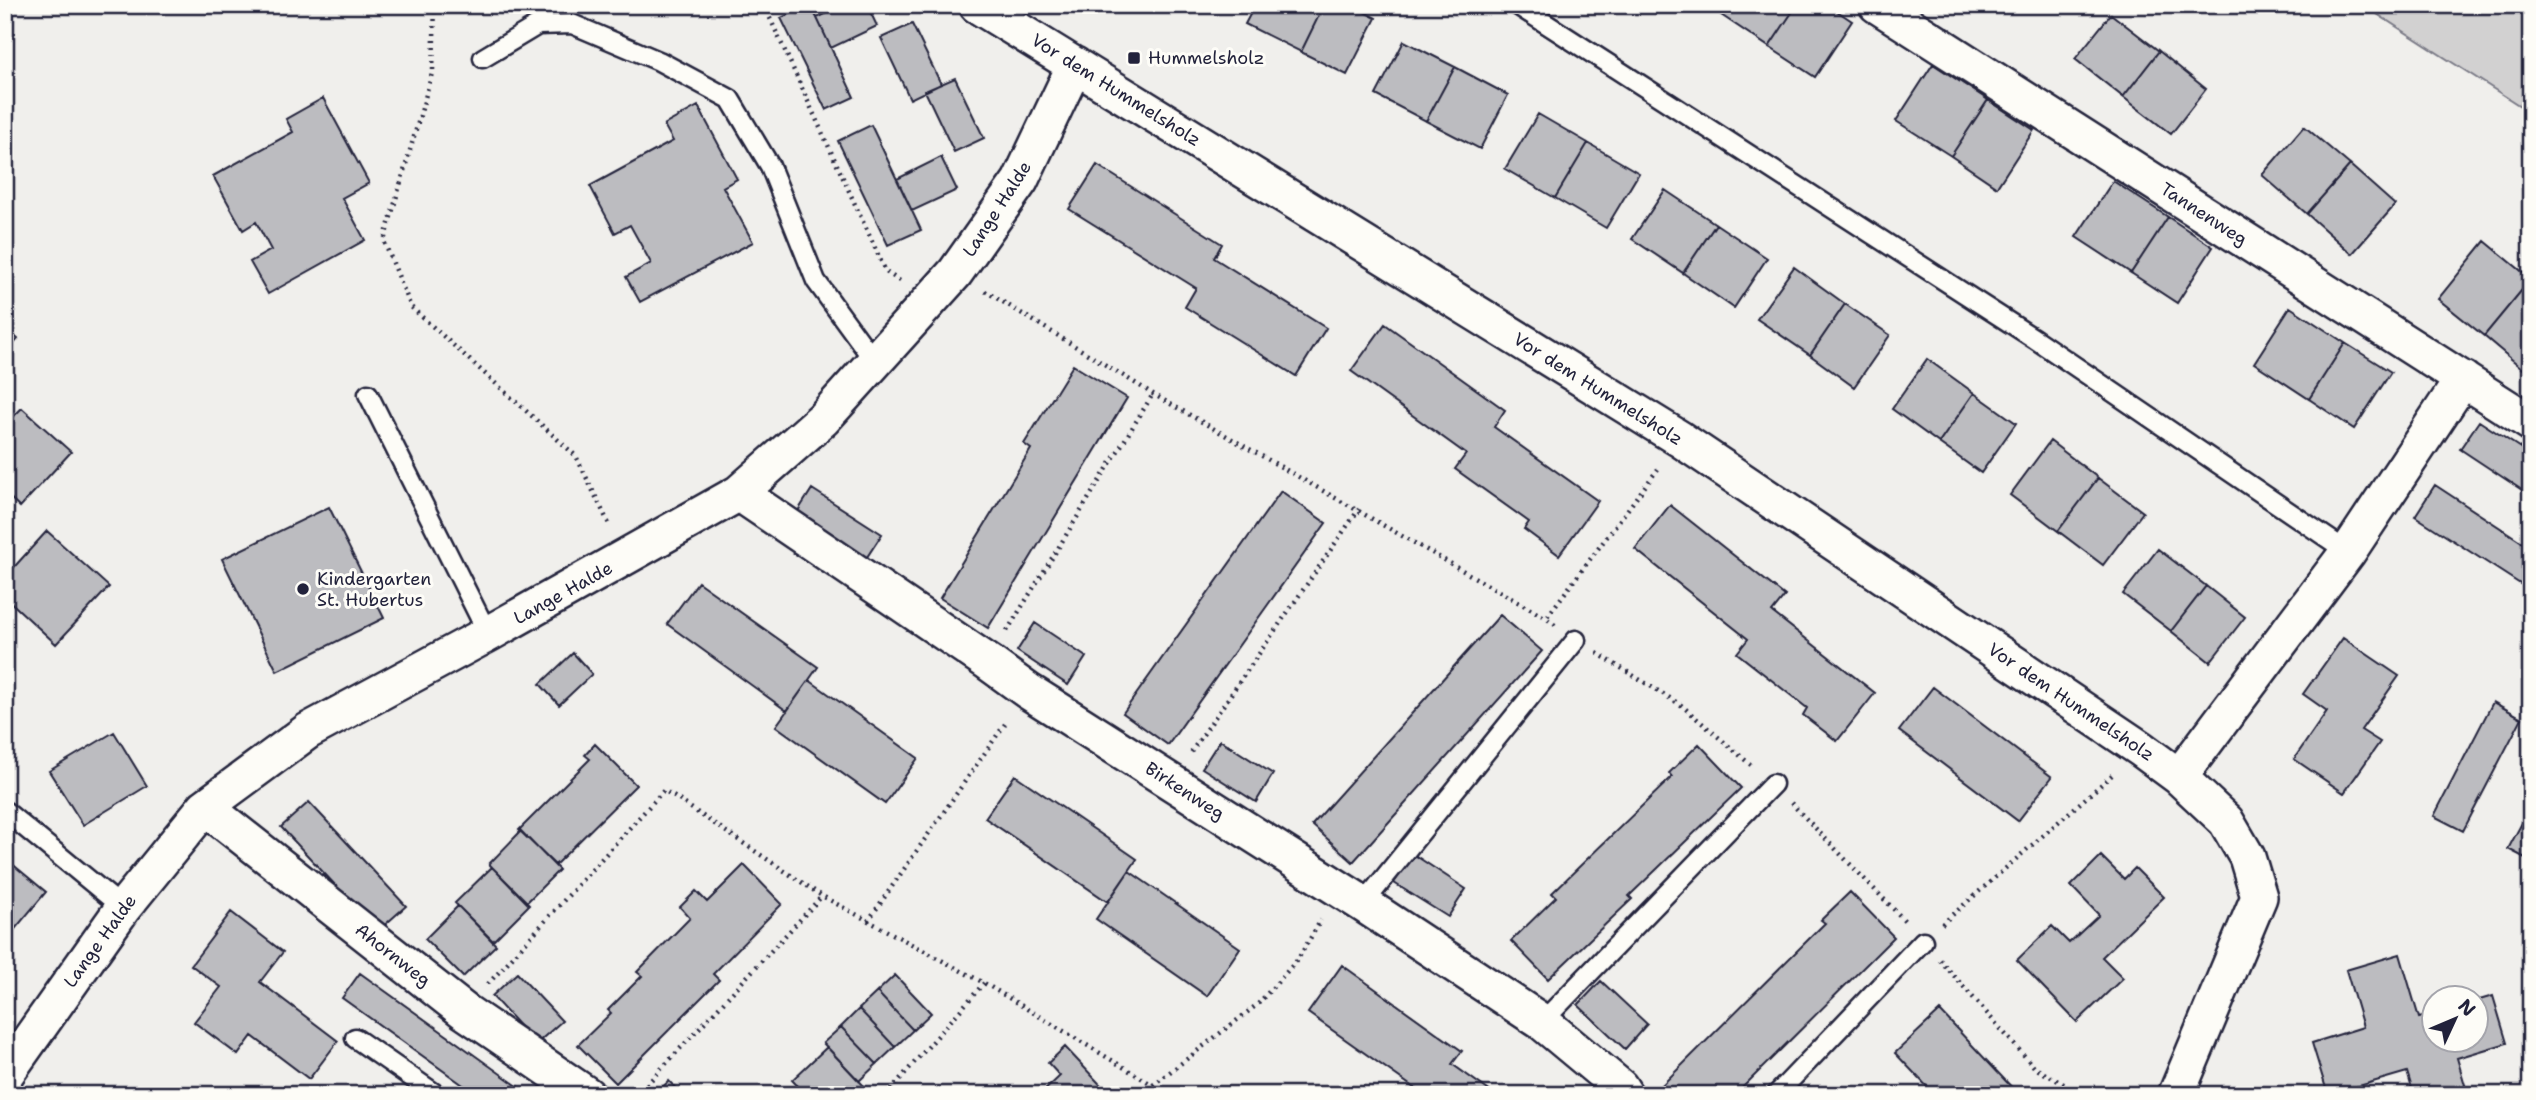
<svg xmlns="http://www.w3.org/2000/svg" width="2536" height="1100" font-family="'Shantell Sans',sans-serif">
<rect width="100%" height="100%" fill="#f0efec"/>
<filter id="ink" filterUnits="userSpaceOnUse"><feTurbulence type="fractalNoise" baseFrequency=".0143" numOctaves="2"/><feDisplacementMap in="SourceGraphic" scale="14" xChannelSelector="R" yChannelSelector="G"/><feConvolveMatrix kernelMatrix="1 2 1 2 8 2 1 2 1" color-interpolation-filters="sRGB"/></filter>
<g filter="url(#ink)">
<path fill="#d2d1d1" stroke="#7a7a86" stroke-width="2" d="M 2363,5 L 2531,5 L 2531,113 Z"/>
<path fill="#bcbcc0" stroke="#22223b" stroke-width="2" d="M 808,5 L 810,5 L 817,18 L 854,97 L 826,110 L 781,18 Z
M 844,5 L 867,5 L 877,26 L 831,48 L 817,18 Z
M 1255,5 L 1324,5 L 1301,52 L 1245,24 Z
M 1324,5 L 1351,5 L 1376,18 L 1347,75 L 1301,52 Z
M 1718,5 L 1797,5 L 1769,47 L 1715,11 Z
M 1797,5 L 1828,5 L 1852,21 L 1815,77 L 1769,47 Z
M 1975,5 L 1990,5 L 1984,13 Z
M 2111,14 L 2159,51 L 2123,97 L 2075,59 Z
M 912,24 L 941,84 L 910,99 L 881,38 Z
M 1404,41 L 1455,67 L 1426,121 L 1376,95 Z
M 2159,51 L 2206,89 L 2171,134 L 2123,97 Z
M 1933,64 L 1988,100 L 1951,156 L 1896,121 Z
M 1455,67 L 1508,95 L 1480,149 L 1426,121 Z
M 955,78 L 984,138 L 954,152 L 925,91 Z
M 323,98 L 369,183 L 342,198 L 365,240 L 268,294 L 250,262 L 271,250 L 256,222 L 243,230 L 213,176 L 293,132 L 286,119 Z
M 1988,100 L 2034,130 L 1997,187 L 1951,156 Z
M 698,106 L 737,179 L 723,187 L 753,242 L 640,302 L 626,277 L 651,263 L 630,225 L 615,233 L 590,186 L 673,141 L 664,125 Z
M 1538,114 L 1588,143 L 1555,198 L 1505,169 Z
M 871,125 L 921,230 L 888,245 L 838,141 Z
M 2304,126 L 2350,165 L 2307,214 L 2262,175 Z
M 1588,143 L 1639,173 L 1606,228 L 1555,198 Z
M 941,157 L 957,190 L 912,211 L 897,179 Z
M 1097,165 L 1222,244 L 1214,258 L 1326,328 L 1296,376 L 1185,307 L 1196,288 L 1069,209 Z
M 2350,165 L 2395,205 L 2352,254 L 2307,214 Z
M 2113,181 L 2168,217 L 2131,273 L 2076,237 Z
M 1665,190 L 1716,224 L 1683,273 L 1632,239 Z
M 2168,217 L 2213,247 L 2177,303 L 2131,273 Z
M 1716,224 L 1767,258 L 1734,308 L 1683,273 Z
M 2485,241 L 2531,279 L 2484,336 L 2438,299 Z
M 1794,267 L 1845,304 L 1810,355 L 1757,319 Z
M 2531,279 L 2531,372 L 2529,374 L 2484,336 Z
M 1845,304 L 1890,335 L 1854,387 L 1810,355 Z
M 2290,307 L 2345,343 L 2309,399 L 2254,363 Z
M 1385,324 L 1505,410 L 1494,427 L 1598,501 L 1559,555 L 1524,529 L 1529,522 L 1455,469 L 1466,454 L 1351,371 Z
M 5,328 L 18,339 L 5,354 Z
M 2345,343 L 2391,372 L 2354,429 L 2309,399 Z
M 1927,359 L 1974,393 L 1939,443 L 1892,409 Z
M 1073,365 L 1127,398 L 988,628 L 940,598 L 1031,449 L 1024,444 Z
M 1974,393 L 2016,423 L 1981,473 L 1939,443 Z
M 22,408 L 71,452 L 20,507 L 5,493 L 5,425 Z
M 2479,421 L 2531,455 L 2531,496 L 2460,449 Z
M 2050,441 L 2098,478 L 2058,531 L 2010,495 Z
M 2098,478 L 2143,512 L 2103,565 L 2058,531 Z
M 2435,485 L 2531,548 L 2531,591 L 2415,516 Z
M 812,489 L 882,534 L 865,560 L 796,514 Z
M 1281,491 L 1326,523 L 1168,745 L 1123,713 Z
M 1670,505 L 1785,596 L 1772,612 L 1875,693 L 1837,741 L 1803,715 L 1807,708 L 1737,653 L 1748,639 L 1635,549 Z
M 329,507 L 384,618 L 277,671 L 222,559 Z
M 47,531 L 109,587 L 56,644 L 5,597 L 5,577 Z
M 2158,549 L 2206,586 L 2171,631 L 2123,594 Z
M 698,582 L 818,667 L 787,711 L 667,624 Z
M 2206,586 L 2245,617 L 2210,662 L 2171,631 Z
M 1500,615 L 1542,651 L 1353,862 L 1312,825 Z
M 1035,623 L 1086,657 L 1068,685 L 1017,651 Z
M 2343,638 L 2399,676 L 2361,730 L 2380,742 L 2344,793 L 2294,759 L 2327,711 L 2303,694 Z
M 573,653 L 592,674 L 559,705 L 540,684 Z
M 809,680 L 918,758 L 885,804 L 776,726 Z
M 1933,687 L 2052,777 L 2018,821 L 1899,731 Z
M 2493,702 L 2522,718 L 2463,831 L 2434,816 Z
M 114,732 L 147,786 L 83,825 L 49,771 Z
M 1220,740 L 1273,774 L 1256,802 L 1202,768 Z
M 595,744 L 636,785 L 555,865 L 519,830 L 590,759 L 585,755 Z
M 1699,744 L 1741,788 L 1629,896 L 1632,899 L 1548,979 L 1511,941 L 1556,897 L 1552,893 L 1672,777 L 1669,773 Z
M 1015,775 L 1137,859 L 1108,902 L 985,818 Z
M 309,802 L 406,906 L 378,931 L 281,827 Z
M 2531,806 L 2531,861 L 2508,849 Z
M 521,831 L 559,870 L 527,902 L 489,864 Z
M 1413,854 L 1466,889 L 1448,917 L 1394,883 Z
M 2101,856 L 2124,879 L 2135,868 L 2164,897 L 2102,957 L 2123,978 L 2077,1022 L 2017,960 L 2052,926 L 2069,943 L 2099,915 L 2071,886 Z
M 5,858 L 46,892 L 5,941 Z
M 744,865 L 782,904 L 713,974 L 719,980 L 616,1083 L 578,1045 L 611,1013 L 608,1010 L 642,976 L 637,972 L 690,918 L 680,907 L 696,891 L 707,902 Z
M 492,867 L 529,905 L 493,941 L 455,903 Z
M 1129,871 L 1240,948 L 1207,996 L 1096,919 Z
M 1850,892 L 1894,937 L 1735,1095 L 1661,1095 L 1657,1090 L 1825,923 L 1821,920 Z
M 458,906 L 496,945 L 463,977 L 425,939 Z
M 231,912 L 283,952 L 260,982 L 338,1041 L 309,1079 L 252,1036 L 238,1055 L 194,1022 L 221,987 L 191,965 Z
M 2400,954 L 2419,1018 L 2434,1014 L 2434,1040 L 2476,1040 L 2476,1001 L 2493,996 L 2507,1043 L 2457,1058 L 2468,1095 L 2414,1095 L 2407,1072 L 2328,1095 L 2312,1043 L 2363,1027 L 2346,970 Z
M 1342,965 L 1462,1051 L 1452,1064 L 1495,1095 L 1424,1095 L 1308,1013 Z
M 360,973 L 530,1095 L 477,1095 L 342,998 Z
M 517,973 L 562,1021 L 536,1044 L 492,996 Z
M 895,975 L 931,1013 L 913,1030 L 877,992 Z
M 1601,981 L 1647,1024 L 1625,1049 L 1578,1005 Z
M 877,992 L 913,1030 L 895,1047 L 859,1009 Z
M 859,1009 L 895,1047 L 877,1064 L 841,1027 Z
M 1940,1011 L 2019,1095 L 1935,1095 L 1895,1053 Z
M 841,1027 L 877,1064 L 859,1081 L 823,1043 Z
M 827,1047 L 865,1087 L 857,1095 L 806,1095 L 792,1080 Z
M 1065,1047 L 1110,1095 L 1041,1094 L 1060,1076 L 1048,1063 Z
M 669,1081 L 682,1095 L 654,1095 Z
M 797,1085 L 806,1095 L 787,1095 Z"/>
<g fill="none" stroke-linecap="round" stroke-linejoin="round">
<defs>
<path id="lane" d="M 1517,5 L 2035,339 L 2348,552
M 483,58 L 538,25 L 572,24 L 659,61 L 730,99 L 770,166 L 816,281 L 875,362
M 368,394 L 488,634
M 5,811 L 123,908
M 1363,904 L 1576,640
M 1542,1022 L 1773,784
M 355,1038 L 437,1095
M 1776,1095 L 1923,941"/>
<path id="street" d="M 977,5 L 1680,439 L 2141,749 L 2179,777 L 2226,821 L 2247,857 L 2259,897 L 2176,1095
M 1877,5 L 2531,423
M 739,493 L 988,662 L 1028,691 L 1363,904 L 1542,1022 L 1620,1087 L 1625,1095
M 2179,777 L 2348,552 L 2463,379
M 205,807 L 464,1011 L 587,1095
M 5,1075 L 123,908 L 205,807 L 308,731 L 488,634 L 739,493 L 823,419 L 955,273 L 1020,181 L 1075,65"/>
</defs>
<use href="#lane" stroke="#22223b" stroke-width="23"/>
<use href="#street" stroke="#22223b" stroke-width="40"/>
<path stroke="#22223b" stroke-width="4.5" stroke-dasharray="2 5" stroke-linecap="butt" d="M 435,5 L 433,70 L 384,241 L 411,307 L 576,456 L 609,524
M 764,5 L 886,272 L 900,281
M 985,291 L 1153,394 L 1546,618
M 1555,625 L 1546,618 L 1658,469
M 1007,631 L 1153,394
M 1597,653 L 1681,705 L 1751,765
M 1191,752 L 1359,509
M 1791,803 L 1906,922
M 868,921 L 1007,721
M 1942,924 L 2112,775
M 1940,960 L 2035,1068 L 2083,1095
M 488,984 L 664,790 L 822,896 L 984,983 L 1153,1085
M 637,1095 L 822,896
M 886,1095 L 984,983
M 1143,1095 L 1153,1085 L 1258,1004 L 1298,959 L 1321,920"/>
<use href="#lane" stroke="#fdfcf7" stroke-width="18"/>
<use href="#street" stroke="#fdfcf7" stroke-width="35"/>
</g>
</g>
<g fill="#22223b" stroke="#fdfcf7" stroke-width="2.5">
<rect x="1127" y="51" width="14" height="14" rx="3.5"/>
<circle cx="303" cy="589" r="7"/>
</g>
<g text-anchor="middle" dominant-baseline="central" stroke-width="6" stroke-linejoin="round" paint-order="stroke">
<g font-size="18" fill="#22223b" stroke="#fdfcf7" text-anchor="start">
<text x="1148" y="58">Hummelsholz</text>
<text x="317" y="579">Kindergarten<tspan x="317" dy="21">St. Hubertus</tspan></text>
</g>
<g font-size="18" fill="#22223b" stroke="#fdfcf7">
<text transform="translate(1116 90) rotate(32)">Vor dem Hummelsholz</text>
<text transform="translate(997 209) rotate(-57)">Lange Halde</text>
<text transform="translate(2204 214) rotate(33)">Tannenweg</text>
<text transform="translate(1598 389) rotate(32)">Vor dem Hummelsholz</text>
<text transform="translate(563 593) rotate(-29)">Lange Halde</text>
<text transform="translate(2071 702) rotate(34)">Vor dem Hummelsholz</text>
<text transform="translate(1185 791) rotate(33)">Birkenweg</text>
<text transform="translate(100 941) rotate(-54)">Lange Halde</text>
<text transform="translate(393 955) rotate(38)">Ahornweg</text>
</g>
</g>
<rect width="2536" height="1100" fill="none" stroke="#fdfcf7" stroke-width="28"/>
<rect x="14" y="14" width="2508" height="1072" fill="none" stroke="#22223b" stroke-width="2.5" filter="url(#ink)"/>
<g transform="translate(2455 1019) rotate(46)"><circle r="33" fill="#fdfcf7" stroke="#a5a5ac" stroke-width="2"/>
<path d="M0-5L12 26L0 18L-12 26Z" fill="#22223b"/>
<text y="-10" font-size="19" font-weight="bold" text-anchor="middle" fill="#22223b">N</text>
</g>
</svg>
